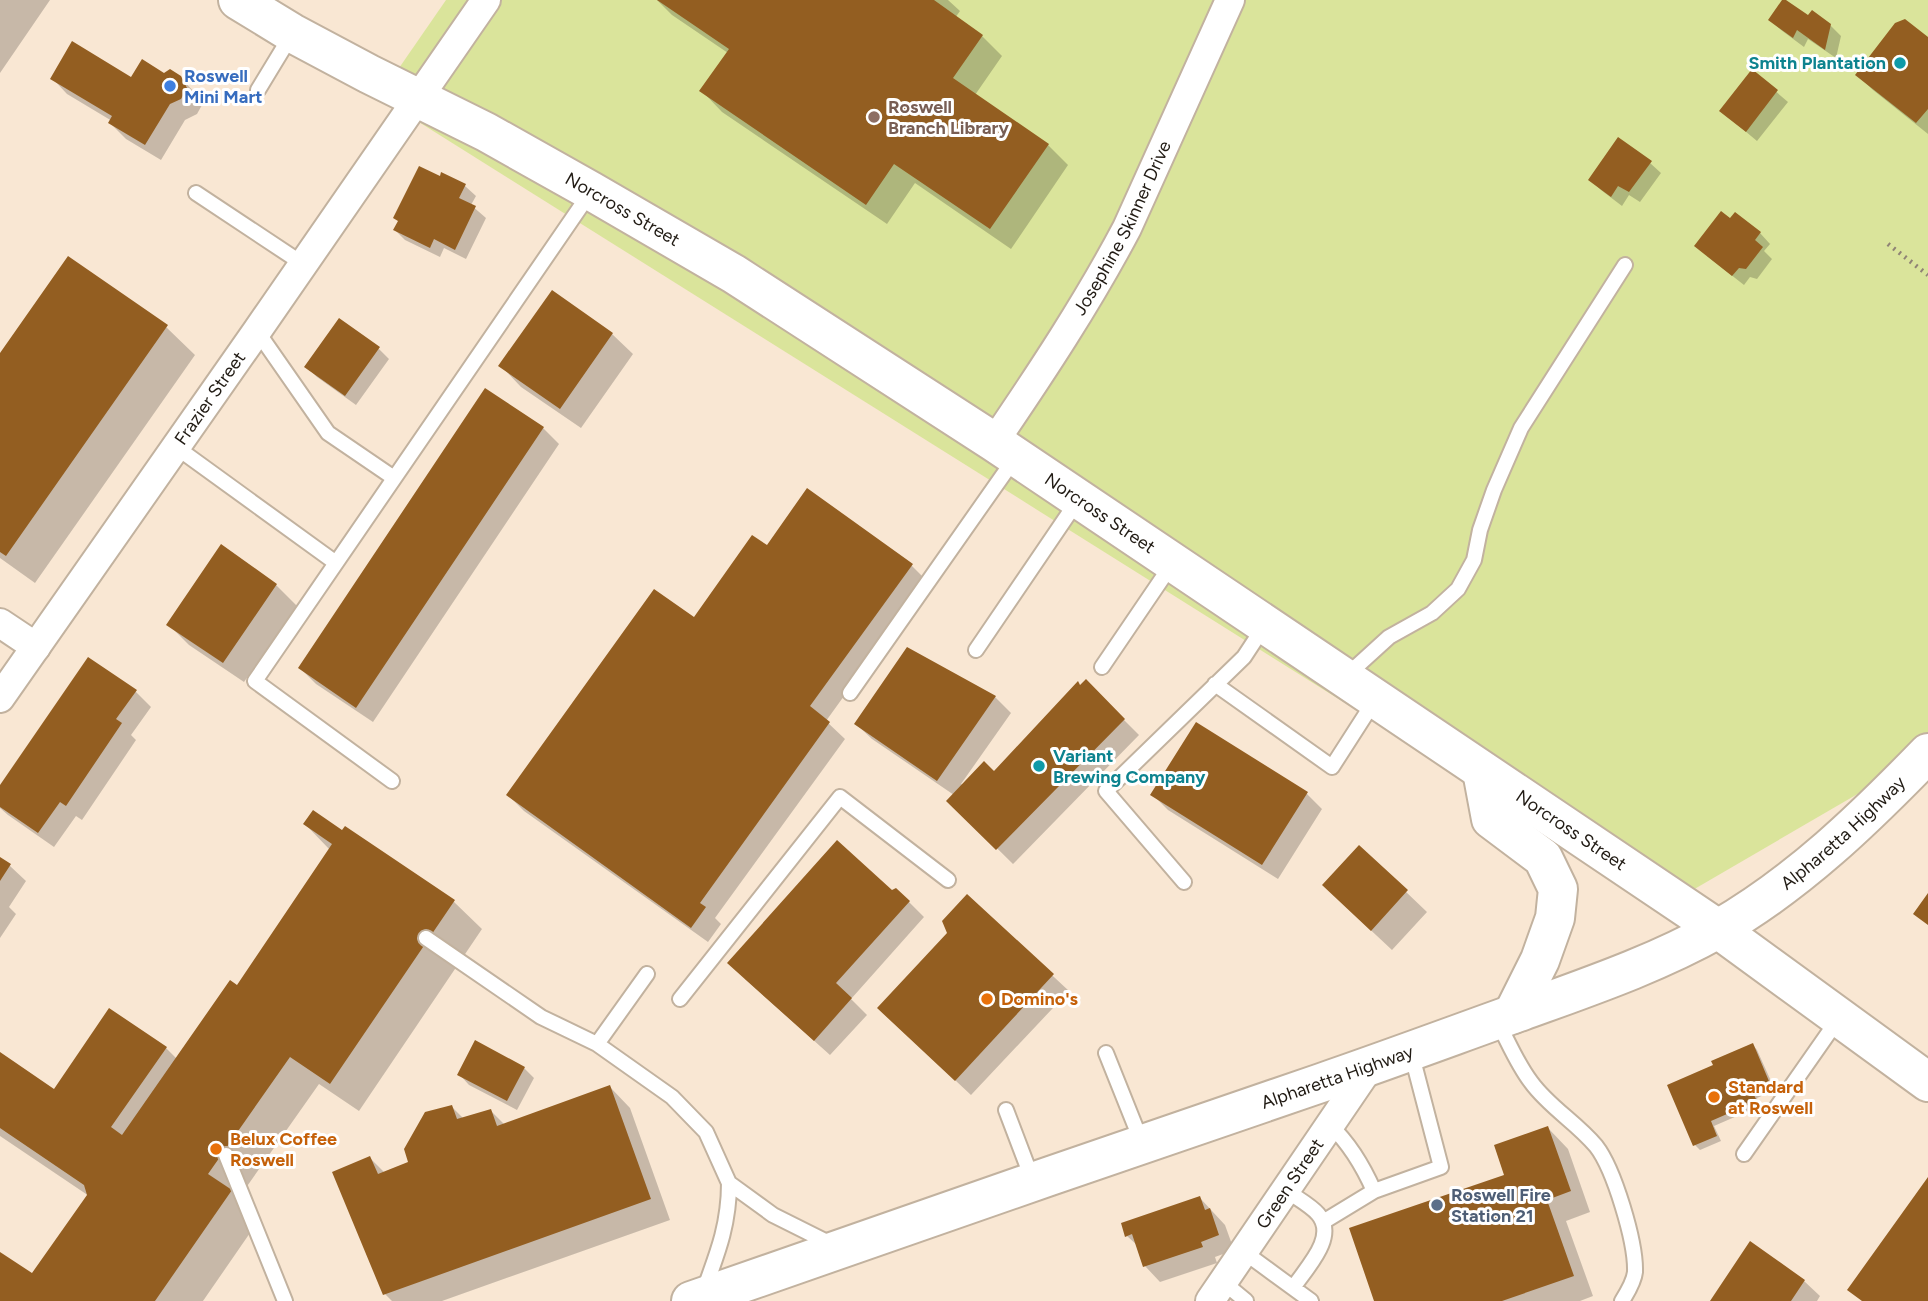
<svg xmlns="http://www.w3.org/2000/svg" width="1928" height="1301" font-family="Figtree,sans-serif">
<rect width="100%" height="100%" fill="#f9e7d3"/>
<path fill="#dae49b" d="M 446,0 L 1928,0 L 1928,734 L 1892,774 L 1667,905 L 379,97 Z"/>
<path fill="#0003" d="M 0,0 L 50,0 L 0,73 Z
M 657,0 L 948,0 L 960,11 L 955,18 L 982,36 L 1002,56 L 975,95 L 1048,145 L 1068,165 L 1011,249 L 915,183 L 887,224 L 722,112 L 702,91 L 728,53 L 672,15 Z
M 1808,18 L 1830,25 L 1841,36 L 1836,58 L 1808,39 L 1804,47 L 1781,30 L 1770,20 Z
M 1928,39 L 1928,134 L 1873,90 L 1857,75 Z
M 1752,71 L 1788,102 L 1757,141 L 1721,111 Z
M 164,75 L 180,77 L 196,94 L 202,105 L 197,114 L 185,120 L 161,160 L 126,139 L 110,123 L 112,121 L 67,94 L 52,78 L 132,79 Z
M 1650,163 L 1661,173 L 1640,202 L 1629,195 L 1622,206 L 1601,190 L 1591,180 Z
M 442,175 L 465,186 L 476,196 L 471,205 L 486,218 L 466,259 L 444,248 L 440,257 L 405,240 L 395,230 L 399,222 L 441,179 Z
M 1760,233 L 1770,244 L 1764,251 L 1772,259 L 1757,279 L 1750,277 L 1744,285 L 1707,256 Z
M 552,292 L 612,334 L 633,354 L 581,428 L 521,387 L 501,366 Z
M 166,327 L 195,355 L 35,583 L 0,558 L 0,356 Z
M 379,349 L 389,359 L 356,405 L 317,377 L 307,367 Z
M 543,428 L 559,444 L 373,722 L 316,684 L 300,668 Z
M 221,547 L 276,585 L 297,606 L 244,682 L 189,645 L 168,624 Z
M 911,565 L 927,581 L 826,721 L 845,739 L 715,918 L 721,924 L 708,942 L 524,811 L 508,795 L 694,619 Z
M 908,649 L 995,697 L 1011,713 L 961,784 L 963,785 L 994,773 L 1086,682 L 1139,735 L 1013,864 L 949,801 L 954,795 L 872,739 L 856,724 Z
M 135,691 L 151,707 L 131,735 L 136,740 L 82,820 L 76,816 L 54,847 L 8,815 L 0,808 L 0,788 Z
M 1152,794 L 1307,794 L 1322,809 L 1278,879 L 1168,810 Z
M 305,824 L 453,901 L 482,929 L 359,1111 L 319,1084 L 238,1199 L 259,1220 L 203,1301 L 0,1301 L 0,1254 L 32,1275 L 89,1196 L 0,1136 L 0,1055 L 54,1091 L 166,1048 L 177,1059 L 237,988 L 330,850 Z
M 1359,847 L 1427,912 L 1392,950 L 1345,906 Z
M 0,859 L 10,866 L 26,881 L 9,907 L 16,914 L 0,938 Z
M 891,892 L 909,902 L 924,917 L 851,999 L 867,1015 L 830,1055 L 745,979 Z
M 968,897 L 1069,991 L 971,1095 L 895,1024 L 949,934 Z
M 1753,1045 L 1757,1050 L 1775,1090 L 1757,1098 L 1760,1106 L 1714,1126 L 1721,1141 L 1700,1150 L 1695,1145 L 1716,1066 Z
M 524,1068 L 534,1078 L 517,1110 L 469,1085 L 459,1074 Z
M 610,1087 L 630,1108 L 670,1220 L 442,1301 L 392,1301 L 385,1294 L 370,1158 L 385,1173 L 410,1163 L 452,1107 L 464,1119 L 491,1111 L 505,1125 Z
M 1548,1128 L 1568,1149 L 1590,1212 L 1566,1221 L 1593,1296 L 1580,1301 L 1376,1301 L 1507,1176 Z
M 1200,1198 L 1225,1225 L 1234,1250 L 1215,1257 L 1217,1263 L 1160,1282 L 1145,1266 L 1138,1246 L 1127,1236 Z
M 1804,1281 L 1820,1296 L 1817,1301 L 1712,1301 Z"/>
<path fill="#935e21" d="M 657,0 L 934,0 L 983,35 L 953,78 L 1049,144 L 990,229 L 894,164 L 866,205 L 699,91 L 729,49 Z
M 1782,0 L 1786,0 L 1808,15 L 1812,10 L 1831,24 L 1825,50 L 1797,30 L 1793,38 L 1768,20 Z
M 1905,19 L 1928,37 L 1928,109 L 1916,123 L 1855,75 L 1895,23 Z
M 72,41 L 131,77 L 142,59 L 164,73 L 170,69 L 181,76 L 187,88 L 181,99 L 170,104 L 145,145 L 108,123 L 112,116 L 50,79 Z
M 1752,69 L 1778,90 L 1746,132 L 1719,111 Z
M 1618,137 L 1652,161 L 1629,192 L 1618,186 L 1611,197 L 1588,180 Z
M 419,166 L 440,176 L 441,172 L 466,184 L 459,198 L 476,206 L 455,250 L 434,239 L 430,248 L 393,230 L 398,221 L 393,218 Z
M 1721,211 L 1730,218 L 1735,212 L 1761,232 L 1755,240 L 1763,247 L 1746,269 L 1739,268 L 1732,276 L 1694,246 Z
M 68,256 L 168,325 L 6,556 L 0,552 L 0,353 Z
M 552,290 L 613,333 L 560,409 L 498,366 Z
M 339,318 L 380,347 L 345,396 L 304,367 Z
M 485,388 L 544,427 L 356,708 L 298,668 Z
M 807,488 L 913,564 L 810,706 L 830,722 L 700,903 L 706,907 L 691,928 L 506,795 L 654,589 L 694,617 L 752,535 L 767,545 Z
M 221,544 L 277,584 L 223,663 L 166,625 Z
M 907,647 L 996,696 L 937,781 L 854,724 Z
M 88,657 L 137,690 L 116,719 L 122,723 L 66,806 L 60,802 L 38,833 L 0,807 L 0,785 Z
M 1086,679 L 1125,719 L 996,850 L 946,801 L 984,761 L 994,771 L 1078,681 L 1080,685 Z
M 1196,722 L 1308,792 L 1262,865 L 1150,795 Z
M 313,810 L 342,830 L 345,826 L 455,900 L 330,1084 L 290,1057 L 208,1174 L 232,1190 L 155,1301 L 0,1301 L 0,1252 L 32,1273 L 87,1195 L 84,1185 L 0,1128 L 0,1052 L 54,1089 L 109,1008 L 167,1047 L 111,1127 L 122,1135 L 230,980 L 237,985 L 332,844 L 303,824 Z
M 837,840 L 892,890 L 896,888 L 910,901 L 836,983 L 852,998 L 814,1041 L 727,963 Z
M 1359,845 L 1408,890 L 1371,931 L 1322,885 Z
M 0,857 L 11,864 L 0,881 Z
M 1928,893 L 1928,925 L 1913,914 Z
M 967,894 L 1054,974 L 955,1081 L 877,1008 L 947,933 L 942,921 Z
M 475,1040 L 525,1067 L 507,1101 L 457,1075 Z
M 1753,1043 L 1771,1086 L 1753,1093 L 1757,1101 L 1711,1121 L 1717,1136 L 1693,1146 L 1667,1085 L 1713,1065 L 1711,1061 Z
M 610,1085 L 651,1199 L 383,1295 L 332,1172 L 370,1156 L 378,1174 L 408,1162 L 404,1149 L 425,1112 L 452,1105 L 457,1119 L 491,1109 L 497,1126 Z
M 1548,1126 L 1571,1191 L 1547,1200 L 1574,1276 L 1502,1301 L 1374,1301 L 1349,1228 L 1504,1175 L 1494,1145 Z
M 1928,1177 L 1928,1301 L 1862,1301 L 1847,1290 Z
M 1200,1196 L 1205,1210 L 1210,1208 L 1219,1235 L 1201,1242 L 1203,1247 L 1143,1267 L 1132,1234 L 1125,1237 L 1121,1223 Z
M 1750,1241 L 1805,1280 L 1791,1301 L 1710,1301 Z"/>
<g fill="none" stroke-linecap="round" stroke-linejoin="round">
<defs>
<path id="lane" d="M 258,90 L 292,34
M 196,193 L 303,264
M 257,331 L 328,433 L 394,478
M 176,447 L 336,563
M 976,650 L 1078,500
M 1102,667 L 1172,564
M 1345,677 L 1389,637 L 1432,613 L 1458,589 L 1474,560 L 1480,530 L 1494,490 L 1521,428 L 1625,265
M 1215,684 L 1332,767 L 1375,700
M 850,693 L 1015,458
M 392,781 L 255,681 L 590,193
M 1184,882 L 1106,791 L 1244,657 L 1265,625
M 426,938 L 541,1017 L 597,1044 L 672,1097 L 706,1132 L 729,1183
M 680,999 L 840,797 L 948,880
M 1497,1021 C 1508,1041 1517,1064 1531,1082 C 1549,1107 1576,1122 1596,1146 C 1614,1169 1636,1242 1635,1272 C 1634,1282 1627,1293 1622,1301
M 597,1044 L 647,974
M 1106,1053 L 1142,1143
M 1006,1110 L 1033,1181
M 1330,1125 C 1350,1144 1363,1166 1374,1191 L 1441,1167 L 1411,1052
M 1744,1154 L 1839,1018
M 226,1155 L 285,1301
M 1286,1190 C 1296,1198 1309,1204 1318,1214 C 1338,1237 1306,1268 1293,1288
M 1323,1222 L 1374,1191
M 1244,1252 L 1311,1301
M 1223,1282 L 1246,1301
M 704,1290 C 718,1252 729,1224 729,1183 L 773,1215 L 833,1245"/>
<g id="street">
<path id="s1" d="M 994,442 C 1041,373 1088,302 1127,228 L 1230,0"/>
<path d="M 0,623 L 36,647"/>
<path id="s2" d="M 0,698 L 257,331 L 486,0"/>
<path id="s3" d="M 1210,1301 L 1370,1066"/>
</g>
<g id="secondary">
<path id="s4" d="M 238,0 L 292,33 L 369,74 L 486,132 L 591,191 L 734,274 L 994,442 L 1718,929 L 1928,1082"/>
</g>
<g id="highway">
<path d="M 1482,771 L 1491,819 L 1543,858 L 1558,889 L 1555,918 L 1540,960 L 1513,1014"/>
<path id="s5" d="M 691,1301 C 900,1227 1111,1155 1321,1083 C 1388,1060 1455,1035 1522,1011 C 1588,987 1656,964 1718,929 C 1798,883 1864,819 1928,753"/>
</g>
</defs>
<use href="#lane" stroke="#c2b29f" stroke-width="18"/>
<use href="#street" stroke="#c2b29f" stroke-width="32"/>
<use href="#secondary" stroke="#c2b29f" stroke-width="42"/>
<use href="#highway" stroke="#c2b29f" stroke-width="42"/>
<path stroke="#8f8375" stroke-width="4.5" stroke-dasharray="2 5" stroke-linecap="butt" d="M 1888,244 L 1928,275"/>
<use href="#lane" stroke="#fff" stroke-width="14"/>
<use href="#street" stroke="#fff" stroke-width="28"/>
<use href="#secondary" stroke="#fff" stroke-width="38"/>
<use href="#highway" stroke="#fff" stroke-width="38"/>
</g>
<g fill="#0f9aa8" stroke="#fff" stroke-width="2.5">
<circle cx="1900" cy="63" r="7"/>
<circle cx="1039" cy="766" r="7"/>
</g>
<circle fill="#3f7fe0" stroke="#fff" stroke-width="2.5" cx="170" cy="86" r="7"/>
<circle fill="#8d6e63" stroke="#fff" stroke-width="2.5" cx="874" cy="117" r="7"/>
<g fill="#e8710a" stroke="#fff" stroke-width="2.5">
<circle cx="987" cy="999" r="7"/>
<circle cx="1714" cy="1097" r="7"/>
<circle cx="216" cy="1149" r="7"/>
</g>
<circle fill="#5c6f8a" stroke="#fff" stroke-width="2.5" cx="1437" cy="1205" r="7"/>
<g text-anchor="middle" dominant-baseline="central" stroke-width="6" stroke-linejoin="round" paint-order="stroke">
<g font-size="18" font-weight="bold" fill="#0d838f" stroke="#fff" text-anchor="end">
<text x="1886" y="63">Smith Plantation</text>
<text x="1053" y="756" text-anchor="start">Variant<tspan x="1053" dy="21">Brewing Company</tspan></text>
</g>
<g font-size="18" font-weight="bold" fill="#366cbe" stroke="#fff" text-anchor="start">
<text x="184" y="76">Roswell<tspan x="184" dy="21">Mini Mart</tspan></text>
</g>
<g font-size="18" font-weight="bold" fill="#785e54" stroke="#fff" text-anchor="start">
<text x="888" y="107">Roswell<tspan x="888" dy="21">Branch Library</tspan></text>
</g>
<g font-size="18" fill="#211b14" stroke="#fff">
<text stroke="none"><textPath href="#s4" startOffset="438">Norcross Street</textPath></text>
<text stroke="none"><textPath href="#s1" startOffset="250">Josephine Skinner Drive</textPath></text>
<text stroke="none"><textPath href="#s2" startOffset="366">Frazier Street</textPath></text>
<text stroke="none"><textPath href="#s4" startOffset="1004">Norcross Street</textPath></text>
<text stroke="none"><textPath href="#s4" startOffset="1572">Norcross Street</textPath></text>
<text stroke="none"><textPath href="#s5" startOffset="1251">Alpharetta Highway</textPath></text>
<text stroke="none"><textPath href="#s5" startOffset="684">Alpharetta Highway</textPath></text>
<text stroke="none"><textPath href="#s3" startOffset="142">Green Street</textPath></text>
</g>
<g font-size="18" font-weight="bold" fill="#c56008" stroke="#fff" text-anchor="start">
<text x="1001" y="999">Domino's</text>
<text x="1728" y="1087">Standard<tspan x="1728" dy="21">at Roswell</tspan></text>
<text x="230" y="1139">Belux Coffee<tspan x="230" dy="21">Roswell</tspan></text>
</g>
<g font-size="18" font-weight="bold" fill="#4e5e75" stroke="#fff" text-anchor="start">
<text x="1451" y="1195">Roswell Fire<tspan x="1451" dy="21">Station 21</tspan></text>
</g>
</g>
</svg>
